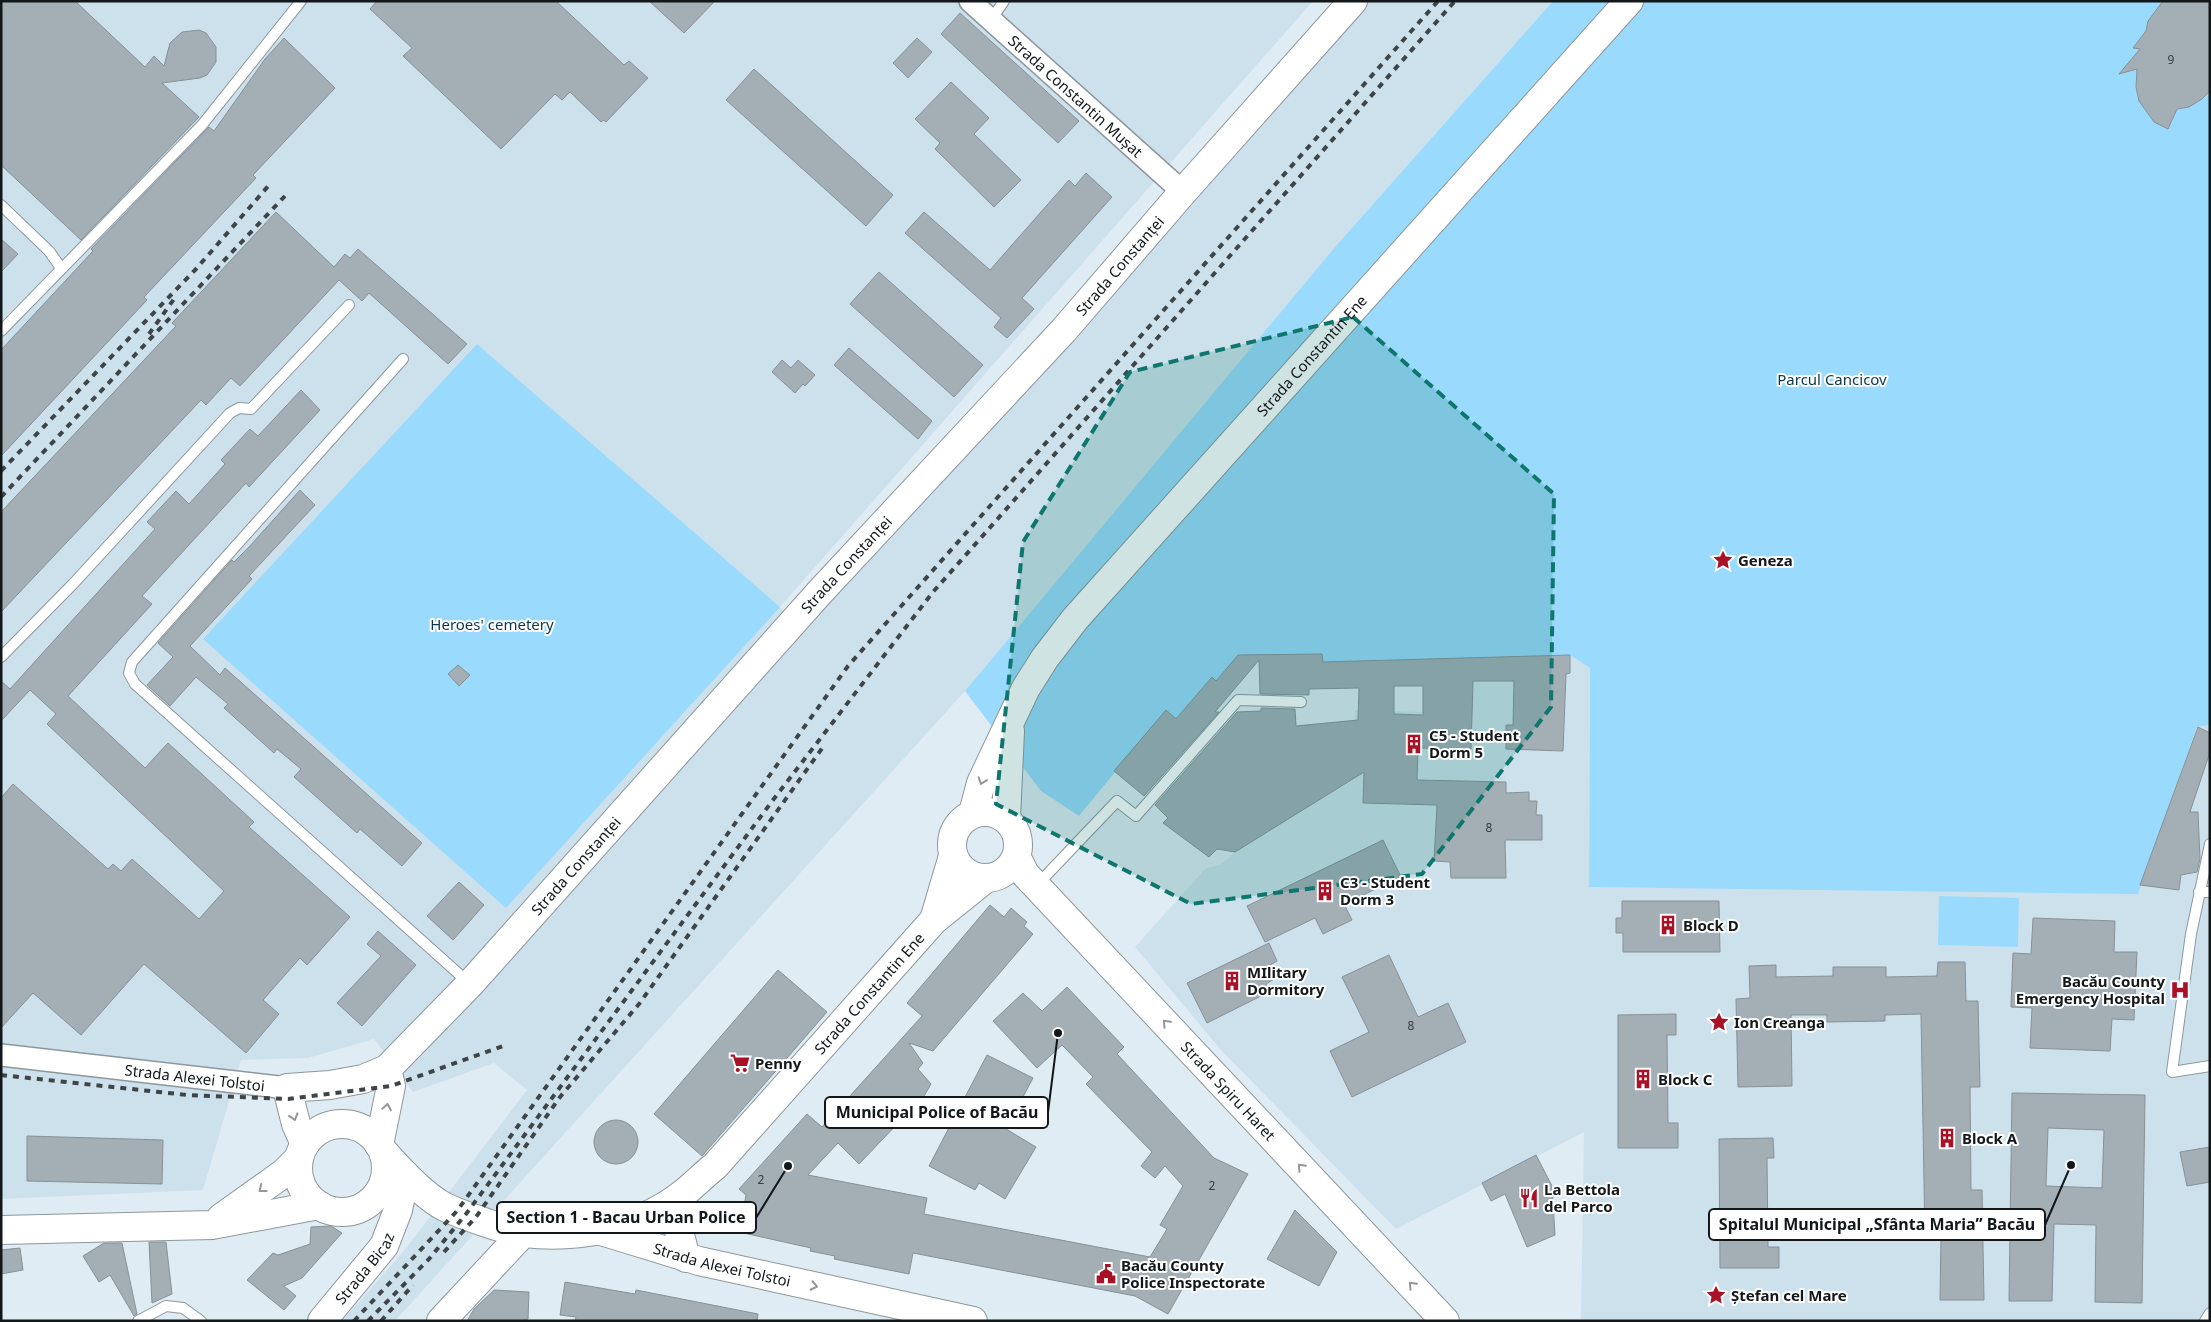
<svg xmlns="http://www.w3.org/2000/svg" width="2211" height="1322" font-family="'Noto Sans',sans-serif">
<rect width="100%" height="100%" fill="#e0ecf3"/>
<path fill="#cde1ec" d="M 1,1 L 1313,1 L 780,607 L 803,630 L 1151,249 L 1368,1 L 1553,1 L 1335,247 L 965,691 L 395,1321 L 342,1321 L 403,1252 L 527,1090 L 494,1063 L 413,1092 L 374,1039 L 308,1058 L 241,1060 L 203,1190 L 1,1199 Z
M 1570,655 L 1590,668 L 1589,887 L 2138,889 L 2198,727 L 2210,725 L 2210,1321 L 1581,1321 L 1584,1132 L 1396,1229 L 1221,1050 L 1135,947 L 1206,868 L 1220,865 L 1235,852 L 1353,779 L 1355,710 L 1423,712 L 1424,658 Z"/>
<path fill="#9adafd" d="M 1553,1 L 2210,1 L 2210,725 L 2197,727 L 2138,894 L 1589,887 L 1590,668 L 1570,655 L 1323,662 L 1322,654 L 1259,655 L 1254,666 L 1240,654 L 1216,681 L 1212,677 L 1176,719 L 1166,710 L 1079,816 L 1041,791 L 965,691 L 1335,247 Z
M 477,344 L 780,607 L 506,908 L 203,639 Z
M 1939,896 L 2019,898 L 2018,947 L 1938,945 Z"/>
<path fill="#a3aeb5" stroke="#869197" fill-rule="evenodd" d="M 1,1 L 75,1 L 145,67 L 154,56 L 164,66 L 170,43 L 182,32 L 199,30 L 206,33 L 216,47 L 216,62 L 207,75 L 200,78 L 162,83 L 199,117 L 81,240 L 1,165 Z
M 377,1 L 556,1 L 624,65 L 629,61 L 648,78 L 606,122 L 603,120 L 601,122 L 570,92 L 562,100 L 555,94 L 501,149 L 403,56 L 412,48 L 370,9 Z
M 649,1 L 715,1 L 684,33 Z
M 2163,1 L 2210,1 L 2210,91 L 2202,99 L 2189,107 L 2177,109 L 2168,129 L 2154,122 L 2139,101 L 2136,87 L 2137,69 L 2119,74 L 2140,49 L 2133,48 L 2146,31 L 2148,21 Z
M 960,13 L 1079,121 L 1058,143 L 941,34 Z
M 284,38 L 335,88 L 253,175 L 256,178 L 144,297 L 147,300 L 1,456 L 1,350 L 93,251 L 91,249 L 209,127 L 214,131 L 265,59 Z
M 917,38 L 932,52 L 908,78 L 893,63 Z
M 754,69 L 893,195 L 866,226 L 726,100 Z
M 951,82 L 989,118 L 974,134 L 1021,180 L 994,207 L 935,149 L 940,143 L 915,119 Z
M 1086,173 L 1112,197 L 1022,298 L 1034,309 L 1007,338 L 994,327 L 1001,318 L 905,233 L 924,212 L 990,270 L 1069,180 L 1075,186 Z
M 276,212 L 334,267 L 345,254 L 350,258 L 358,249 L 467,344 L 448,364 L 369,293 L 362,301 L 339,280 L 240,386 L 231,378 L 206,405 L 201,400 L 1,612 L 1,512 L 176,326 L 172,323 Z
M 1,239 L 18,254 L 1,272 Z
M 879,272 L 983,365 L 954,397 L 850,304 Z
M 849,348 L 932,421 L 918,439 L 834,365 Z
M 782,360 L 791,368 L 798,360 L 815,375 L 805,386 L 803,384 L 795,393 L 772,372 Z
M 301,390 L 320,410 L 249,487 L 246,483 L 142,596 L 152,604 L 68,696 L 145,768 L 168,743 L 254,822 L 249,827 L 350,917 L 307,965 L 300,958 L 263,1000 L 279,1014 L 246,1053 L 144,964 L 81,1035 L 33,993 L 1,1028 L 1,798 L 13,784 L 108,869 L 113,864 L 121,871 L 132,859 L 199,919 L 224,891 L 47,724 L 56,714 L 30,690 L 1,721 L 1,681 L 10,689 L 155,529 L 147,522 L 176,491 L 189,504 L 225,464 L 221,460 L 250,429 L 258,436 Z
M 300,490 L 315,505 L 249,576 L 252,579 L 190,646 L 220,675 L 225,668 L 422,843 L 402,866 L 360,829 L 357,833 L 294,777 L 301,769 L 277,749 L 274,753 L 224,708 L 228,704 L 196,677 L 170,706 L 147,685 L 173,657 L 158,643 L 232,560 L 234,562 L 249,547 Z
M 1322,654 L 1323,662 L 1570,655 L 1570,673 L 1566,674 L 1563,751 L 1506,749 L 1506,725 L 1513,725 L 1514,681 L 1473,681 L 1471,749 L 1418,748 L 1417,780 L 1506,782 L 1506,793 L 1529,792 L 1529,801 L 1537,801 L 1536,815 L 1542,815 L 1542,840 L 1505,840 L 1506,878 L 1451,878 L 1450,862 L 1434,861 L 1437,805 L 1363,803 L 1364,772 L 1235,852 L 1217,849 L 1209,857 L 1163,823 L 1168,818 L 1155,805 L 1237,712 L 1261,711 L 1261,708 L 1295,709 L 1296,726 L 1358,720 L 1359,688 L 1309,689 L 1309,695 L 1260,694 L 1259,660 L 1215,712 L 1219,712 L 1144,796 L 1114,771 L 1166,710 L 1176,719 L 1212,677 L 1216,681 L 1238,655 ZM 1394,686 L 1423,686 L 1423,715 L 1394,714 Z
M 458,665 L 470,675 L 459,686 L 448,674 Z
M 2198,727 L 2210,733 L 2210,752 L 2190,812 L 2198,812 L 2200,859 L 2197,872 L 2181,875 L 2179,890 L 2140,885 Z
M 1383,840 L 1401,877 L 1344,904 L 1352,920 L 1323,934 L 1315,918 L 1265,942 L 1247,906 Z
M 459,882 L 484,905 L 453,940 L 427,916 Z
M 1622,901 L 1719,901 L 1720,952 L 1623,952 L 1623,933 L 1616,933 L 1616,918 L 1622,918 Z
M 990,905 L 1004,917 L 1011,908 L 1027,922 L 1024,926 L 1033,934 L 933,1051 L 909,1043 L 923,1063 L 918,1069 L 931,1084 L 924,1096 L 859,1164 L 838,1143 L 808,1175 L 927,1198 L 924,1214 L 1150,1257 L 1167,1229 L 1160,1225 L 1183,1186 L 1165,1166 L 1155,1178 L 1141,1166 L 1152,1152 L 1086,1084 L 1093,1077 L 1062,1045 L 1037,1068 L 993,1021 L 1023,993 L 1042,1011 L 1067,987 L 1124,1047 L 1117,1054 L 1214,1158 L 1248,1174 L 1168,1314 L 1135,1296 L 913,1253 L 909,1274 L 834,1259 L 835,1256 L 810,1251 L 811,1248 L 739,1232 L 746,1195 L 739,1189 L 807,1114 L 822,1127 L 922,1016 L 907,1003 Z
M 2033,918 L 2115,921 L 2114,952 L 2137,952 L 2134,1020 L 2112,1019 L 2110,1051 L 2030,1048 L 2032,1008 L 2011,1007 L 2013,953 L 2031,954 Z
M 378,931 L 416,965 L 362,1026 L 337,1003 L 381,956 L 367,944 Z
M 1269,943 L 1277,961 L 1270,965 L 1276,978 L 1266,984 L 1269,992 L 1207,1023 L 1187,983 Z
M 1389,955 L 1418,1017 L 1448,1003 L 1466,1042 L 1352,1097 L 1330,1051 L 1369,1032 L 1342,977 Z
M 1938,962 L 1965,962 L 1966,1001 L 1978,1001 L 1980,1087 L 1970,1087 L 1971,1190 L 1982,1190 L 1984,1300 L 1940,1300 L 1941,1237 L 1925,1238 L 1921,1014 L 1885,1015 L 1885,1021 L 1827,1022 L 1827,1015 L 1791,1015 L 1792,1086 L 1738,1087 L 1736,999 L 1750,998 L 1749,966 L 1776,965 L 1776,977 L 1833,976 L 1833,967 L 1886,967 L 1886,977 L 1937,976 Z
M 778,970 L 827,1012 L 702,1156 L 654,1114 Z
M 1676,1014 L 1676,1035 L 1667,1035 L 1668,1123 L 1678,1123 L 1678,1148 L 1618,1148 L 1618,1015 Z
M 987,1055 L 1033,1078 L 1006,1129 L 1036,1147 L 1005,1199 L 979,1183 L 975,1190 L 929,1166 Z
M 2012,1093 L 2145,1095 L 2142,1303 L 2095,1302 L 2096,1225 L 2054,1224 L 2052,1301 L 2009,1301 ZM 2048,1128 L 2104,1130 L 2102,1188 L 2046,1186 Z
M594 1142a22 22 0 1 1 44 0a22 22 0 1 1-44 0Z
M 27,1136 L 163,1140 L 162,1184 L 27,1181 Z
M 1773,1138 L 1774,1158 L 1767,1158 L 1768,1247 L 1779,1247 L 1779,1268 L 1720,1268 L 1719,1139 Z
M 2210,1147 L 2210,1182 L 2187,1186 L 2180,1152 Z
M 1536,1155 L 1552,1186 L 1555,1235 L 1527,1247 L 1505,1194 L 1491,1201 L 1482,1183 Z
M 1295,1210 L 1337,1252 L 1319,1286 L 1267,1259 Z
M 331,1226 L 342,1233 L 302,1278 L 284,1286 L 296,1296 L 284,1310 L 247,1280 L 273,1253 L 278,1255 L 310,1244 L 311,1227 Z
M 149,1242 L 166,1242 L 172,1294 L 152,1303 Z
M 104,1243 L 122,1243 L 137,1314 L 134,1316 L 110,1275 L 99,1282 L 83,1256 Z
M 20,1248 L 23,1270 L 1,1274 L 1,1250 Z
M 565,1282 L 635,1294 L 636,1290 L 758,1314 L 757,1321 L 575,1321 L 576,1317 L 560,1315 Z
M 494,1290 L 529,1292 L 528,1319 L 520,1321 L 467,1321 L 474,1309 Z"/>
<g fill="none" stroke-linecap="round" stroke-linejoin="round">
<defs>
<path id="lane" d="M 991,20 L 1004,1
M 1,205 L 49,251 L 61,268
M 1,331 L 202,125 L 301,1
M 403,359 L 132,662 L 129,673 L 135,684 L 469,983
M 1,657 L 73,584 L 230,413 L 239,408 L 251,409 L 349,305
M 2210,844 L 2191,934 L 2172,1072 L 2210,1066
M 1037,885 L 1117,801 L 1136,816 L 1238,700 L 1301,702
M 2199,892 L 2210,892
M 138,1321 L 166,1306 L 183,1308 L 201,1321
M 2205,1321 L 2210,1313"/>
<g id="street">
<path id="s1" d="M 970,1 L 1183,192"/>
<path id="s2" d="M 1,1055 L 287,1088"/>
</g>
<g id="secondary">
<circle cx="985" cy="845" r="33"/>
<path id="s3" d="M 973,813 L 981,783 L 1026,688 L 1045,658 L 1075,619 L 1629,1"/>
<path d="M 1006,819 L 1010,731"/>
<path id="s4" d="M 1017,858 L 1025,874 L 1445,1321"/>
<path d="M 934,920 L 953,856"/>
<circle cx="342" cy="1168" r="44"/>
<path id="s5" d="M 305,1144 L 296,1124 L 287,1088 L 330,1085 L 363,1079 L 387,1069 L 470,984 L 820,592 L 1064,330 L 1183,192 L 1353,1"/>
<path d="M 379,1145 L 391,1086 L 387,1069"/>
<path id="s6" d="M 383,1151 C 398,1168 425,1197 445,1207 C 462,1215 507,1231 524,1233 C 575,1239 635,1229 677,1198 C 691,1189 702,1176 715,1166 L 934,920 L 985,879"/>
<path d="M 677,1199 L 675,1216 L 686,1258"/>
<path d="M 221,1218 L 284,1173 L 299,1158"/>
<path d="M 1,1230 L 212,1225 L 319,1205"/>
<path id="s7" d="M 598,1230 L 699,1261 L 973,1321"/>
<path id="s8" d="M 322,1321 L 384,1246 L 398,1210 L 405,1175"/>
<path d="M 441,1321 L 523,1233"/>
</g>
</defs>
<use href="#lane" stroke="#8c979d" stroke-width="12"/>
<use href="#street" stroke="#8c979d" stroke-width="24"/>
<use href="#secondary" stroke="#8c979d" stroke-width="30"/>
<use href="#lane" stroke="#fff" stroke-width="10"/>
<use href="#street" stroke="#fff" stroke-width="21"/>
<use href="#secondary" stroke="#fff" stroke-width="28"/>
<path stroke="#3e4548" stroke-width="4" stroke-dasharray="6 6" stroke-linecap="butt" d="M 149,334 L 174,299
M 1,471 L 196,269 L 270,184
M 1,497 L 285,196
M 1,1075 L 187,1095 L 288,1099 L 391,1086 L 503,1046
M 444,1252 L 476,1217 L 560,1097 L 639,1004 L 823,747
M 354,1321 L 457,1211 L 848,666 L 1438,1
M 368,1321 L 429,1259 L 466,1214 L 773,800 L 933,592 L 1455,1
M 381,1321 L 413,1285"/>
</g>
<defs><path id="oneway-chevron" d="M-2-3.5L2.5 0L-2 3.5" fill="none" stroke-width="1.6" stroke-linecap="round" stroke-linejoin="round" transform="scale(1.25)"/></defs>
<g stroke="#949798">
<use href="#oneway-chevron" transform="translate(982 781) rotate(109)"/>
<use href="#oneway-chevron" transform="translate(1166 1023) rotate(-133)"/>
<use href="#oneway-chevron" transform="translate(387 1107) rotate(-80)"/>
<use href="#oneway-chevron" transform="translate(294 1117) rotate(73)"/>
<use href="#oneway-chevron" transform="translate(1301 1167) rotate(-133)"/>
<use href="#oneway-chevron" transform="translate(262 1189) rotate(142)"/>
<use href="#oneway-chevron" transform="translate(1412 1285) rotate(-133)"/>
<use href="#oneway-chevron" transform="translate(814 1286) rotate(12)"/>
</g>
<path fill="#0f766e" fill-opacity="0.2" stroke="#0f766e" stroke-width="4" stroke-dasharray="10 6" stroke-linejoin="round" d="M 1353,317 L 1554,494 L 1551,707 L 1422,874 L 1191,904 L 996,804 L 1023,542 L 1130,372 Z"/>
<defs>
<symbol id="sight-bare" viewBox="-9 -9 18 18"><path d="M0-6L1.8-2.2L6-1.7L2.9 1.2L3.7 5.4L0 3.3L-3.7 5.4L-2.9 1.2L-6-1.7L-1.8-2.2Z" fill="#a91226" stroke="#fff" stroke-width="2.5" paint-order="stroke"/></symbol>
<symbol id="building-bare" viewBox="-9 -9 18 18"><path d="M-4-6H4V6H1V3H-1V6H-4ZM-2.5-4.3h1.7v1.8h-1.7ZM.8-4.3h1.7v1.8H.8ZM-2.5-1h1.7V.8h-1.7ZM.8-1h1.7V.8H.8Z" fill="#a91226" stroke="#fff" stroke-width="2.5" paint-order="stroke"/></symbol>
<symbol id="hospital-bare" viewBox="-9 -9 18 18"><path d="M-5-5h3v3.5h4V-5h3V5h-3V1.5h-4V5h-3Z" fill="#a91226" stroke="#fff" stroke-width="2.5" paint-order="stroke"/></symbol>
<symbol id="supermarket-bare" viewBox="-9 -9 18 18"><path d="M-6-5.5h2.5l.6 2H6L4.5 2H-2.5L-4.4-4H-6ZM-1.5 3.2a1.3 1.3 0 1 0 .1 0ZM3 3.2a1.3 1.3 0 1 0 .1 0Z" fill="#a91226" stroke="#fff" stroke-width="2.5" paint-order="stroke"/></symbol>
<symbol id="restaurant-bare" viewBox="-9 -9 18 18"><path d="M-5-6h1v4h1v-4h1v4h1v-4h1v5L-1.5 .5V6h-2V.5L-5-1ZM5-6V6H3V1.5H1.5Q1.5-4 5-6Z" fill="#a91226" stroke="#fff" stroke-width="2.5" paint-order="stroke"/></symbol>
<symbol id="civic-bare" viewBox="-9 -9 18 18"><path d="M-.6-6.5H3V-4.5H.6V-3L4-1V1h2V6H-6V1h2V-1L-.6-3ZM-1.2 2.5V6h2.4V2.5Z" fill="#a91226" stroke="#fff" stroke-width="2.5" paint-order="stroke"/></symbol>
</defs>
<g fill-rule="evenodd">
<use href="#sight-bare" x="1709" y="546" width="28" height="28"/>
<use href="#building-bare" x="1400" y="730" width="28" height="28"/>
<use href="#building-bare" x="1311" y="877" width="28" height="28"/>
<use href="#building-bare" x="1654" y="911" width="28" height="28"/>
<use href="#building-bare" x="1218" y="967" width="28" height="28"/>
<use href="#hospital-bare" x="2166" y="976" width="28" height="28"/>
<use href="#sight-bare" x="1705" y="1008" width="28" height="28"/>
<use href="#supermarket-bare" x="726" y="1049" width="28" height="28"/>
<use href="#building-bare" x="1629" y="1065" width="28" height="28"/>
<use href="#building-bare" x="1933" y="1124" width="28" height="28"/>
<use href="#restaurant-bare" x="1515" y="1184" width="28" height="28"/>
<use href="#civic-bare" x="1092" y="1260" width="28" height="28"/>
<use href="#sight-bare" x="1702" y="1281" width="28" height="28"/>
</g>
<g text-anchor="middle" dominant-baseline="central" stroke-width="4" stroke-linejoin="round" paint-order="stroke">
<g font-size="12" fill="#363d40">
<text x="2171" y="59">9</text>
<text x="1489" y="827">8</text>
<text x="1411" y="1025">8</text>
<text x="761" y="1179">2</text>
<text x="1212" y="1185">2</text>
</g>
<g font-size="15" fill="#121719" stroke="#fff">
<text stroke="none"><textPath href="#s1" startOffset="142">Strada Constantin Mușat</textPath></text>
<text stroke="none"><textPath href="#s5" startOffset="1249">Strada Constanței</textPath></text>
<text stroke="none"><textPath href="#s3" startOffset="575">Strada Constantin Ene</textPath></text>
<text stroke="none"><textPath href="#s5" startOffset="844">Strada Constanței</textPath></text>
<text stroke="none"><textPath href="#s5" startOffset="439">Strada Constanței</textPath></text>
<text stroke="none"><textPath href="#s6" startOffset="609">Strada Constantin Ene</textPath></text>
<text stroke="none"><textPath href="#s2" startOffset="195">Strada Alexei Tolstoi</textPath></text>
<text stroke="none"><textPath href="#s4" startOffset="315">Strada Spiru Haret</textPath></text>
<text stroke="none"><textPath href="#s7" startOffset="129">Strada Alexei Tolstoi</textPath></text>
<text stroke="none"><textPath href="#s8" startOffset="68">Strada Bicaz</textPath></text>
</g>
<g font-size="15" fill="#0b374b" stroke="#fff">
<text x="1832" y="379">Parcul Cancicov</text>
<text x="492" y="624">Heroes' cemetery</text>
</g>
<g font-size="15" font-weight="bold" fill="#121719" stroke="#fff" text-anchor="start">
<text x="1738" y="560">Geneza</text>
<text x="1429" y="735">C5 - Student<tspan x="1429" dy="17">Dorm 5</tspan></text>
<text x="1340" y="882">C3 - Student<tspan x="1340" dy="17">Dorm 3</tspan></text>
<text x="1683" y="925">Block D</text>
<text x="1247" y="972">MIlitary<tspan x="1247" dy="17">Dormitory</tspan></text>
<text x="2165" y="981" text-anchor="end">Bacău County<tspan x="2165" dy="17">Emergency Hospital</tspan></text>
<text x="1734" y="1022">Ion Creanga</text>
<text x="755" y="1063">Penny</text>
<text x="1658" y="1079">Block C</text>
<text x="1962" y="1138">Block A</text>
<text x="1544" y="1189">La Bettola<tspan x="1544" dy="17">del Parco</tspan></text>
<text x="1121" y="1265">Bacău County<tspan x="1121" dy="17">Police Inspectorate</tspan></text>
<text x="1731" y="1295">Ștefan cel Mare</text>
</g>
</g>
<path fill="none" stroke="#121719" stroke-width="2" d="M1058 1033L1048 1112M788 1166L756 1218M2071 1165L2045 1225"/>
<g fill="#121719" stroke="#fff" stroke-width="2">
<circle cx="1058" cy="1033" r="5"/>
<circle cx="788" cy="1166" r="5"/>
<circle cx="2071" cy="1165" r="5"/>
</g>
<g fill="#fff" stroke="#121719" stroke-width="2">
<rect x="825" y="1097" width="223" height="31" rx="5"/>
<rect x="497" y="1202" width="259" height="31" rx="5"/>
<rect x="1709" y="1209" width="336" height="31" rx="5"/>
</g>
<g font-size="16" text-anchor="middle" font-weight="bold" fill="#121719">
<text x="937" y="1118">Municipal Police of Bacău</text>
<text x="626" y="1223">Section 1 - Bacau Urban Police</text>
<text x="1877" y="1230">Spitalul Municipal „Sfânta Maria” Bacău</text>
</g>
<rect width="2211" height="1322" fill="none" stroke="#121719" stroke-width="5"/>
</svg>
